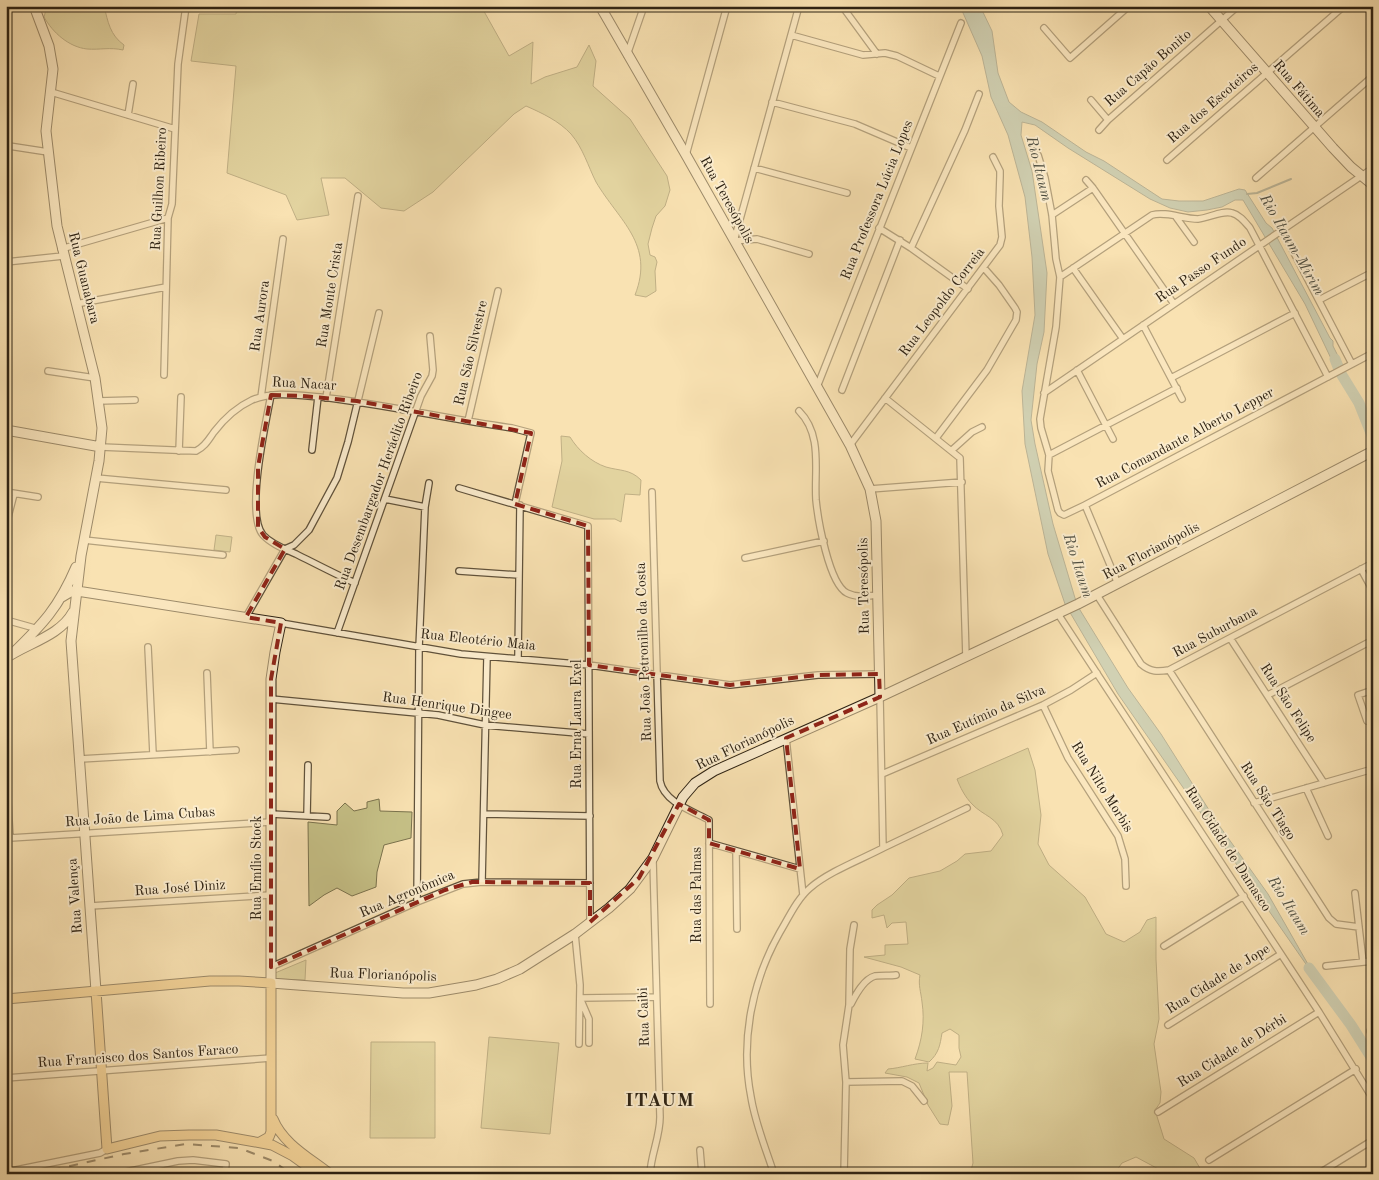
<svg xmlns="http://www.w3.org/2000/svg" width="1379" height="1180" font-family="'Old Standard TT',serif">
<rect width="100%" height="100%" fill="#f9e2b2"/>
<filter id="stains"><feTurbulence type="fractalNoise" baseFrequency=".004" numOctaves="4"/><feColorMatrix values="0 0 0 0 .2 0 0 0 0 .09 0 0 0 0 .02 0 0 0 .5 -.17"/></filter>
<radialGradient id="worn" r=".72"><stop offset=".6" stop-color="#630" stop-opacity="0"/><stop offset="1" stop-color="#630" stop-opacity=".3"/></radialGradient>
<path fill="#c6c187" stroke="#7a724d" d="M 47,6 L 104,6 C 108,22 110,35 124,45 L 123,50 C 110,47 100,50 87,49 C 69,47 53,33 44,17 Z
M 237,6 L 481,6 L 509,56 L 533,42 L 531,84 L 545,77 L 577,67 L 589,45 L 596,61 L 593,86 L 630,119 L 667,176 L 670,190 L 665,206 L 656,216 L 652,228 L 648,244 L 650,255 L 655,257 L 657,262 L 655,271 L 656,291 L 646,297 L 635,295 C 655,244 619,221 596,182 C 588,166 583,148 571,134 C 559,121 542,113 526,106 L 514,114 L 433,192 L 404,211 L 381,208 L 345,178 L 321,178 L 329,215 L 297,220 L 286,195 L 227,173 L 236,66 L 191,61 L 199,14 L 236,14 Z
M 561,436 L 570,437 C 578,450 591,462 606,467 C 620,471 630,469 641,480 L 640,495 L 625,494 L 621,522 L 615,519 L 594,519 L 552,507 L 562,461 Z
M 216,535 L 232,537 L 230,552 L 214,550 Z
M 1028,748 L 1035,770 L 1041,815 L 1038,844 L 1049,865 L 1085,897 L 1106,934 L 1124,942 L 1140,932 L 1147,920 L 1156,917 L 1156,959 L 1159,1019 L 1154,1044 L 1161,1092 L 1160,1103 L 1155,1110 L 1164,1139 L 1194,1158 L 1201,1170 L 1207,1174 L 1164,1172 L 1136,1157 L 1122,1163 L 1114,1174 L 970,1174 L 973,1163 L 967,1072 L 949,1072 L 952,1106 L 948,1125 L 940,1124 L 928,1105 L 919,1083 L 907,1077 L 885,1073 L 888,1069 C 901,1068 914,1063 928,1063 L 927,1071 L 933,1068 L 937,1062 L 956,1065 L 961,1057 L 959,1048 L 959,1035 L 950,1029 L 942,1033 C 940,1045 939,1053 929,1062 L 915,1059 C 922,1040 925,1022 922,1002 C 921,992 918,985 920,975 L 901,967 L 864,957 L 885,955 L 885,945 L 908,944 L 906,922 L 892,923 L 887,928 L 884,915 L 872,918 L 872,910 L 877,905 L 892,895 L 909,878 L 940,871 L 957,861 L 965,854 L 991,851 L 1003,835 C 998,817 983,816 972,804 C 965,797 960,787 957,779 Z
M 379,799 L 380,811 L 412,812 L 411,838 L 384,845 L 377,872 L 376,887 L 352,896 L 337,888 L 324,895 L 309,906 L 308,822 L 337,825 L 337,811 L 345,803 L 354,811 L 367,808 L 367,802 Z
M 306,960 L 305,980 L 275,979 L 275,973 Z
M 489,1037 L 559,1043 L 550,1134 L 481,1128 Z
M 371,1042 L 435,1042 L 435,1138 L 370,1138 Z"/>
<path fill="#a0bcb4" stroke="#727e74" d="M 960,6 L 980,6 L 992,31 L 998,73 L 1009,102 L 1021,112 L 1042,122 L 1086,152 L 1104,161 L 1162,199 L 1179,201 L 1203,201 L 1239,189 L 1245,190 L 1266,223 L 1272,228 L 1330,338 L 1333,341 L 1333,346 L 1344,368 L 1337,371 L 1305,304 L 1243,200 L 1235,200 L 1222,207 L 1207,210 L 1188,212 L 1170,208 L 1150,199 L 1068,148 L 1035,125 L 1022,122 L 1021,135 L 1032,171 L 1047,273 L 1044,332 L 1037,364 L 1031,420 L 1035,444 L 1053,524 L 1075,598 L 1080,610 L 1128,688 L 1161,734 L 1216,821 L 1268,894 L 1317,980 L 1118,694 L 1065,604 L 1048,554 L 1025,444 L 1022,391 L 1035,315 L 1032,257 L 1025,197 L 1008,135 L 991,97 L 982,56 Z"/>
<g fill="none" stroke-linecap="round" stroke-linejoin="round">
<path stroke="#727e74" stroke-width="2" d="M 1247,194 L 1257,193 L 1291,179"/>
<path stroke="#a0bcb4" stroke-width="11" d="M 1335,359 L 1340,372 L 1359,403 L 1373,438
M 1309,968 L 1351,1025 L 1373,1060"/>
<defs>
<path id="street" d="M 799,6 L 734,241 L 757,239 L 809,254
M 842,6 L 877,54
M 1044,28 L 1070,58 L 1129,6
M 791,35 L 863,55 L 885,53 L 897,56 L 939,76
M 627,55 L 644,6
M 51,92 L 175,129
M 1091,100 L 1108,120
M 772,102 L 855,124 L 911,148
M 128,115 L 133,84
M 1099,130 L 1108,120 L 1238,6
M 9,146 L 48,152
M 686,155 L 727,6
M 1038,155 L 1045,178 L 1052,215 L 1056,259 L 1060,277 L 1056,327 L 1040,419 L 1041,428 L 1049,455 L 1048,471 L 1058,510 L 1060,513 L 1064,515 L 1085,505
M 1167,160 L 1344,6
M 754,168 L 847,193
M 1256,178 L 1373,76
M 1086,180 L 1093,188 L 1174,304
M 1052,215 L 1093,188
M 1176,217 L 1194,242
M 879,228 L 911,248 L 968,289
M 1282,230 L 1352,364
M 911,248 L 965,130 L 979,94
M 61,249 L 168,218
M 6,262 L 63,256
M 1073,268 L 1123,339
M 1060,277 L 1152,215 C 1166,211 1183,219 1198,219 C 1209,218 1222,210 1232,213 C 1240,215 1245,222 1250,228 L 1328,377
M 1319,300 L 1373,272
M 76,304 L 166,287
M 1143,325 L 1182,399
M 1077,370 L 1113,439
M 48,371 L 95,378
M 164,375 L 168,218 L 172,204 L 178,64 L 186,6
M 1171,378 L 1295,313
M 817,387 L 961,23
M 842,390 L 900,240
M 1044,393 L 1373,168
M 271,395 C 266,422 245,514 263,535 C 271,544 285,549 296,554 C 316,564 335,574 355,583
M 261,397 L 283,239
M 326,398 L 358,196
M 885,398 L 960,458 L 966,657
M 98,401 L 135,400
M 799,411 C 823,435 814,471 816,500 C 818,520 829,584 847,593 C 857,598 868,596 878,595
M 468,421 L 498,291
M 936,438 L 987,370 L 1016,320 L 1017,312 L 1015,308 L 999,285 L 984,268
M 850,445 L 1000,245 L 1002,237 L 999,206 L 1000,176 L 1000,171 L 993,157
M 101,447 L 196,451 C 205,447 209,439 214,432 C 224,419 237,407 252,400 C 273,391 297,395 320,397 C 384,404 447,419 512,428 L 531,433 L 515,504
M 312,450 L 318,397
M 952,450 L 972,432 L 982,427
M 179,451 L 181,397
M 1049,455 L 1177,388
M 96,478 L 226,490
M 459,488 L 588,526 L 590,922
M 870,489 L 962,482
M 6,492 L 38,497
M 652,492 L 660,781 C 664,802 692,811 709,820 L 710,1004
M 385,499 L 425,507 L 419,648 L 417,902
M 425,507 L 429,483
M 6,525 L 14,494
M 84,540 L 223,555
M 745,558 L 824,541
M 1361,569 L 1373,591
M 459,571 L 519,575
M 1118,584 L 1085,505 L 1373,353
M 1097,595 L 1141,664 C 1150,672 1158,672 1169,670 L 1373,563
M 1058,614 L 1319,1012 L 1373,1099
M 246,617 L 285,549 L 294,545 L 309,530 L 337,478 L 348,442 L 379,313
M 6,620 L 38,629
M 281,623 L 461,654 L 589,665 L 730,685 L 818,675 L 879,674
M 337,633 L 421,396 L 432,376 L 433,370 L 430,336
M 1230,638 L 1324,783
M 148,647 L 153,754
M 518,659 L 520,505
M 1169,670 L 1329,918 L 1336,924 L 1359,927
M 207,673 L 210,752
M 1268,695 L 1373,640
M 271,699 L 438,715 L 485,725 L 589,734
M 1043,705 L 1068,758 L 1118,836 L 1125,859 L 1126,886
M 1367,721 L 1358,695 L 1373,690
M 786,738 L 803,895
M 80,759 L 236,750
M 6,768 L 10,838 L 271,822
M 882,774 L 1043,705 L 1071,690 L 1097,673
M 1306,788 L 1328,836
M 1254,803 L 1373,769
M 271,814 L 327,817
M 484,814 L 590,816
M 307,816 L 308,765
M 709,843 L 800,869
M 883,848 L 967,808
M 736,851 L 737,929
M 482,882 L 487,657
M 1355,893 L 1363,962
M 90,906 L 271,895
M 575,934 L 580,985 L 579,1044
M 1164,946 L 1244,896
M 1326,966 L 1373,961
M 271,967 L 417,902 L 463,884 L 482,882 L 590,883
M 851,1004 C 856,994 864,979 875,976 C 882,975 890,976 896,975
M 1168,1025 L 1281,954
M 1370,1031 L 1373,1031
M 589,1043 L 589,1019 L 580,998 L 656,997
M 6,1078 L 271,1058
M 846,1082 L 902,1081 L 912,1086 L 924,1101
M 1158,1112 L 1319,1012
M 700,1150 L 702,1174
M 1209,1160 L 1356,1069
M 6,1172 L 100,1153 L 107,1149
M 116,1174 L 178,1161 L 193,1160 L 226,1164 L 225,1174
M 650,1174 C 651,1154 660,1137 660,1117 L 653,860
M 774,1174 C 766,1149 755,1123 751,1097 C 740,1041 752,981 780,932 C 789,917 797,899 810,888 C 828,872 862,859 883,848 L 880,697
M 844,1174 L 846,1082 L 843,1045 L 849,1005 L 850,949 L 854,925
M 1318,1174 L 1373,1140"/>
<path id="secondary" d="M 34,6 L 49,46 L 53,69 L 46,131 L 57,226 L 95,378 L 102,428 L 99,461 L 81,556 L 71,641 L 96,991
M 600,6 L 686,155 L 850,445 L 870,489 L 876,521 L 880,697
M 1209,6 L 1333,148 L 1351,167 L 1373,185
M 6,430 L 101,447
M 62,597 L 72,591 L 77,591 L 281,623 L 275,652 L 271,679 L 271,983 L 403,993 L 429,993 L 476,985 L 497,979 L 520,969 L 575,934 L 609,908 L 630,889 L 653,858 L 683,797 L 695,783 L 714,771 L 880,697 L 1078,604 L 1373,451
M 12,654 C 43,624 59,607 76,567
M 6,658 C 28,643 60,636 73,612"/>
<path id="primary" d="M 96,991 L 107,1149 L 160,1136 L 189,1135 L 216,1135 L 272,1145 L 293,1156 L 318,1174
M 6,999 L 210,981 L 239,981 L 271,983 L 271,1132 L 269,1137 L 260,1142
M 273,1119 C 283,1144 310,1158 330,1174"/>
</defs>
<use href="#street" stroke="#60523b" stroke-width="8"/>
<use href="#secondary" stroke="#2d2213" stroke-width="11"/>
<use href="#primary" stroke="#2d2213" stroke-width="11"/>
<use href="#street" stroke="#fbeccd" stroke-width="5.5"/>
<use href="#secondary" stroke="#fbeccd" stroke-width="9"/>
<use href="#primary" stroke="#ecc179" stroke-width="9"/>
<path stroke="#2d2213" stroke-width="2" stroke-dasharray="9 9" stroke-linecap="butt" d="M 34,1174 L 124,1154 L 186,1144 L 239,1148 L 273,1161 L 291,1174"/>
</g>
<path d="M0 0H1379V1180H0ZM 271,395 L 302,396 L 357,401 L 531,433 L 515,504 L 588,526 L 589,665 L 730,685 L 818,675 L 879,674 L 880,697 L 786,738 L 800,869 L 709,843 L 709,820 L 679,804 L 639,878 L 590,922 L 590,883 L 472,882 L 445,890 L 271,967 L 271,679 L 281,623 L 246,617 L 285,549 L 265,537 L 258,527 L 258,467 Z" fill="#f9e2b2" fill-opacity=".55" fill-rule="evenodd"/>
<path fill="none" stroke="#8f2418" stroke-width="4" stroke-dasharray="10 6" stroke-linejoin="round" d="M 271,395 L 302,396 L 357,401 L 531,433 L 515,504 L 588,526 L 589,665 L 730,685 L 818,675 L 879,674 L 880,697 L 786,738 L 800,869 L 709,843 L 709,820 L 679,804 L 639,878 L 590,922 L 590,883 L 472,882 L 445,890 L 271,967 L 271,679 L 281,623 L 246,617 L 285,549 L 265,537 L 258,527 L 258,467 Z"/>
<g text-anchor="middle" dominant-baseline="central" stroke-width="4" stroke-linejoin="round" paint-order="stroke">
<g font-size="14" fill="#2d2213" stroke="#fbeccd">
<text transform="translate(1148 68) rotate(-41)">Rua Capão Bonito</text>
<text transform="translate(1299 89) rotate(49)">Rua Fátima</text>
<text transform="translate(1213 103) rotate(-41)">Rua dos Escoteiros</text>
<text transform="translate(159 189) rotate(-87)">Rua Guilhon Ribeiro</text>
<text transform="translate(727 200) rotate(61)">Rua Teresópolis</text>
<text transform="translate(877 200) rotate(-68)">Rua Professora Lúcia Lopes</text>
<text transform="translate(1201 270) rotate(-34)">Rua Passo Fundo</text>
<text transform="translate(84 278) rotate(76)">Rua Guanabara</text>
<text transform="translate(330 295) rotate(-81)">Rua Monte Crista</text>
<text transform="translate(942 302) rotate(-53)">Rua Leopoldo Correia</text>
<text transform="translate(260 316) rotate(-82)">Rua Aurora</text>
<text transform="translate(471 353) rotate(-77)">Rua São Silvestre</text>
<text transform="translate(304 384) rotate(3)">Rua Nacar</text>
<text transform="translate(1185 438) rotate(-28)">Rua Comandante Alberto Lepper</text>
<text transform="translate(379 481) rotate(-70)">Rua Desembargador Heráclito Ribeiro</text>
<text transform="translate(1151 551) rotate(-28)">Rua Florianópolis</text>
<text transform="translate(864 586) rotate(-91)">Rua Teresópolis</text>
<text transform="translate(1215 632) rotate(-28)">Rua Suburbana</text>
<text transform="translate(478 640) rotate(6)">Rua Eleotério Maia</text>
<text transform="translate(644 652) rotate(-92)">Rua João Petronilho da Costa</text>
<text transform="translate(1288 703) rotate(57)">Rua São Felipe</text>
<text transform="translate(447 706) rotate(8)">Rua Henrique Dingee</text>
<text transform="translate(986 715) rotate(-24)">Rua Eutímio da Silva</text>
<text transform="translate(577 724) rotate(-90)">Rua Erna Laura Exel</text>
<text transform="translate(745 743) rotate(-26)">Rua Florianópolis</text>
<text transform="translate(1102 787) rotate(58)">Rua Nilto Morbis</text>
<text transform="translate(1268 801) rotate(57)">Rua São Tiago</text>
<text transform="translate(140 817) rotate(-4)">Rua João de Lima Cubas</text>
<text transform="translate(1228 849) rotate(57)">Rua Cidade de Damasco</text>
<text transform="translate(257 868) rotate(-90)">Rua Emílio Stock</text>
<text transform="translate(180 888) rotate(-4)">Rua José Diniz</text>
<text transform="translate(407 894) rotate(-23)">Rua Agronômica</text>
<text transform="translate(697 895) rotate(-90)">Rua das Palmas</text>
<text transform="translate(75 896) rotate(-94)">Rua Valença</text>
<text transform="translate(383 975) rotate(2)">Rua Florianópolis</text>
<text transform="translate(1218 979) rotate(-32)">Rua Cidade de Jope</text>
<text transform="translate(644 1017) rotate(-92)">Rua Caibi</text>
<text transform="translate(1232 1051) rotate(-32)">Rua Cidade de Dérbi</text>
<text transform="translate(138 1056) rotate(-4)">Rua Francisco dos Santos Faraco</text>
</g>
<g font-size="15" font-style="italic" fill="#505043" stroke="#fbeccd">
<text transform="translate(1038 169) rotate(76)">Rio Itaum</text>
<text transform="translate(1291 245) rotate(60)">Rio Itaum-Mirim</text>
<text transform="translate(1077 566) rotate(72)">Rio Itaum</text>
<text transform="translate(1288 906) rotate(58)">Rio Itaum</text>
</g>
<g font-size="19" font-weight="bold" letter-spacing="1" fill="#2d2213" stroke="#fbeccd">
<text x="660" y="1101">ITAUM</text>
</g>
</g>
<rect width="1379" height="1180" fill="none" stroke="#f9e2b2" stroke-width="25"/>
<rect x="8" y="8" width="1364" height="1165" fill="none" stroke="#2d2213" stroke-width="2.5"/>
<rect x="12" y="12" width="1354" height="1155" fill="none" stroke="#2d2213"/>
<rect width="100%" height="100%" filter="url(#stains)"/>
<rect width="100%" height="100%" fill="url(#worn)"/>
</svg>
